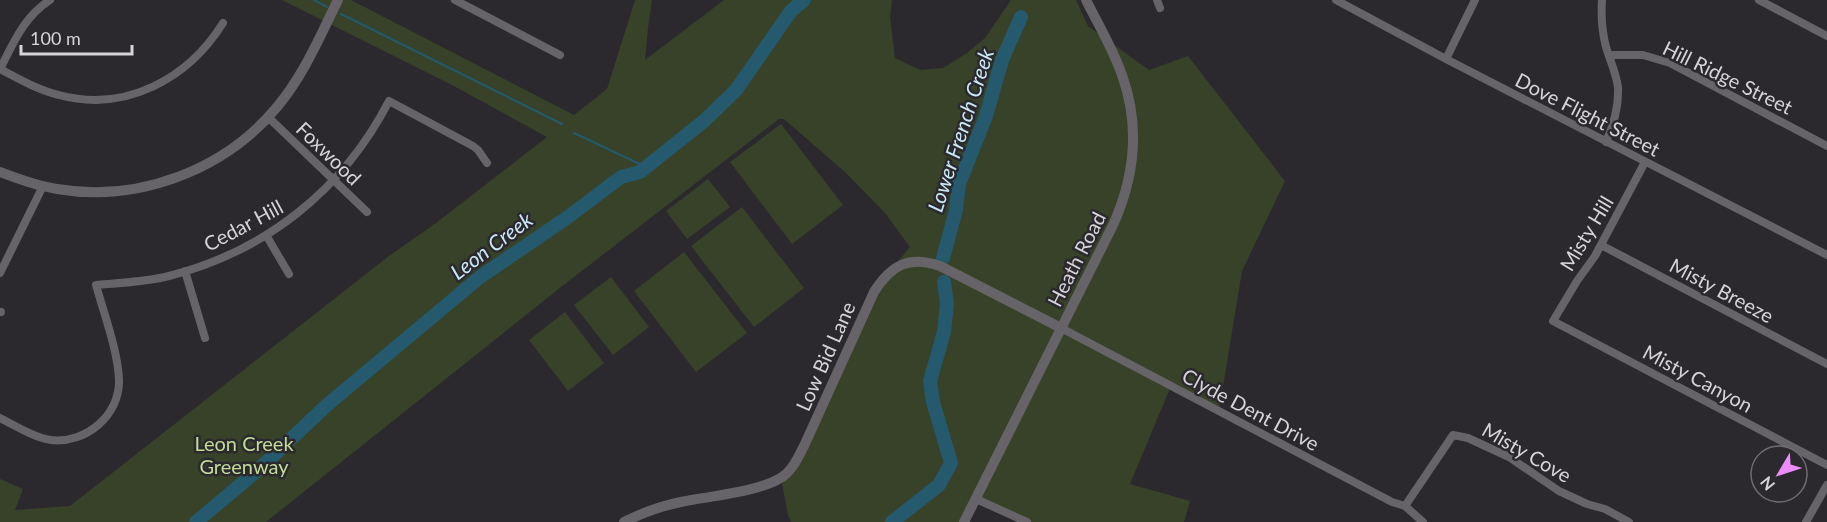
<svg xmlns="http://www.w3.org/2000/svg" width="1827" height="522" font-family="Lato,sans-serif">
<rect width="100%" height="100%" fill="#2b292e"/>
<path fill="#384228" d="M 282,0 L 351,0 L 574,115 L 607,89 L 635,0 L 652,0 L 648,28 L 645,60 L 724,0 L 892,0 L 890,17 L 895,58 L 920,70 L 943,68 L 967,53 L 985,38 L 1011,0 L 1076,0 L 1088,26 L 1149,70 L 1188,56 L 1285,181 L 1242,271 L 1219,411 L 1171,386 L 1130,484 L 1190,501 L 1184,522 L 1027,522 L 976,499 L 964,522 L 791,522 L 788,515 L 781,478 L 787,474 L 880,283 L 910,247 L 885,213 L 846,173 L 784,119 L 779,119 L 561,287 L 266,522 L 0,522 L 0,479 L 23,489 L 15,510 L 70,506 L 389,256 L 436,223 L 547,137 L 452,85 Z
M 781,124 L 843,205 L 792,244 L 730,162 Z
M 708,179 L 730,207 L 687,239 L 666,211 Z
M 742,207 L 804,288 L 754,327 L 691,246 Z
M 684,252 L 747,333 L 696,372 L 634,291 Z
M 611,277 L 649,327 L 613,355 L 574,305 Z
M 565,312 L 604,363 L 568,391 L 529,340 Z"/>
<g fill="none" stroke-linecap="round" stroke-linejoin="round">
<path stroke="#24596e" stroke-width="2" d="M 314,0 L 327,7
M 341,14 L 562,124
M 574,133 L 646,167"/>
<path stroke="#24596e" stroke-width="14" d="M 943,258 L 956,210 L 959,184 L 986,116 L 1002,60 L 1021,17
M 196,522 L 258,470 L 327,405 L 480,277 L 568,217 L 621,177 L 640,172 L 704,121 L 736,90 L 791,11 L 804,0
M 892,522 L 939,485 L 951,463 L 933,402 L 930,381 L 944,332 L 947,304 L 944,282"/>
<path stroke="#666369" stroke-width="8" d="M 455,0 L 560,55
M 1157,0 L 1160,8
M 1336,0 L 1446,59 L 1827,255
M 1602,0 C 1601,15 1602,32 1606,47 C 1610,60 1616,73 1618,87 C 1619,107 1614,124 1606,142
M 1759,0 L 1827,36
M 1609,55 L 1643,55 L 1670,63 L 1827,146
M 1446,59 L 1475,0
M 0,69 C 19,79 38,90 59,95 C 125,113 188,79 223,23
M 0,69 C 14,42 23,18 50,0
M 268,117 L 367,212
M 1645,162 L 1595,256 L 1577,281 L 1553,321 L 1827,465
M 266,235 L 289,274
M 1601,245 L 1827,364
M 185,271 L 205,338
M 0,273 L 43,186
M 0,312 L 1,312
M 1061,328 L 1392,502 L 1405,506 L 1423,522
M 0,418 C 16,426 33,437 51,440 C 86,444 120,415 119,380 C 118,351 104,314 96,285 C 120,283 145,282 169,276 C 266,251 343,190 389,101 L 473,146 L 478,150 L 487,163
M 976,499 L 1027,522
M 1405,506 L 1453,435 L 1468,438 L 1509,457 L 1559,491 L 1587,504 L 1605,509 L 1629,522
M 1806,522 L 1827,485"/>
<path stroke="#666369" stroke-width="10" d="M 0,172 C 18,179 37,186 57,189 C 138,203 225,170 277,107 C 304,75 320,36 338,0
M 624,522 C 642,513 661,506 681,502 C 708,496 767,492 787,473 C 795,466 799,455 804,446 L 874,292 C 891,265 909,255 940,266 L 1061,328
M 964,522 L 1114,223 C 1135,175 1140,125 1122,75 C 1113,49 1098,24 1086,0"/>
</g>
<g text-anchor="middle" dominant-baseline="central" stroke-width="5" stroke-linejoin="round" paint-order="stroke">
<g font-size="20" fill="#d6d4d8" stroke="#2b292e">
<text transform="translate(1728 77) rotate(26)">Hill Ridge Street</text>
<text transform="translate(1588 114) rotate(27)">Dove Flight Street</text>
<text transform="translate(329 153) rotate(44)">Foxwood</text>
<text transform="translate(243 225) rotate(-28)">Cedar Hill</text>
<text transform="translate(1586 233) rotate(-59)">Misty Hill</text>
<text transform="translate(1076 259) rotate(-63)">Heath Road</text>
<text transform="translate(1722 290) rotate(28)">Misty Breeze</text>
<text transform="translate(825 356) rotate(-66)">Low Bid Lane</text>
<text transform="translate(1698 378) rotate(28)">Misty Canyon</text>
<text transform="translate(1251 409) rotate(28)">Clyde Dent Drive</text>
<text transform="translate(1527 452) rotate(30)">Misty Cove</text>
</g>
<g font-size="20" fill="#c1dc97" stroke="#2b292e">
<text x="244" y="443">Leon Creek<tspan x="244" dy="23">Greenway</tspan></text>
</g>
<g font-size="21" font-style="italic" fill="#c8e8f6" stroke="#2b292e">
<text transform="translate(960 130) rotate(-72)">Lower French Creek</text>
<text transform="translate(491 245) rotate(-37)">Leon Creek</text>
</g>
</g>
<g transform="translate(1779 474) rotate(231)"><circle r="28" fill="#2b292e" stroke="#6f6d72" stroke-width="1.5"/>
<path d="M0-4.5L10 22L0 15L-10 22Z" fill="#ed8cf9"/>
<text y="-9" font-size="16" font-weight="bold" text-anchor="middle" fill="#d6d4d8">N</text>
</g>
<path d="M21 45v9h111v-9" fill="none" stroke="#d6d4d8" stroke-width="3"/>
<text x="30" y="45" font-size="18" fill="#d6d4d8" stroke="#2b292e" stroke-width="4.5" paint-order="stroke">100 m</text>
</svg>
